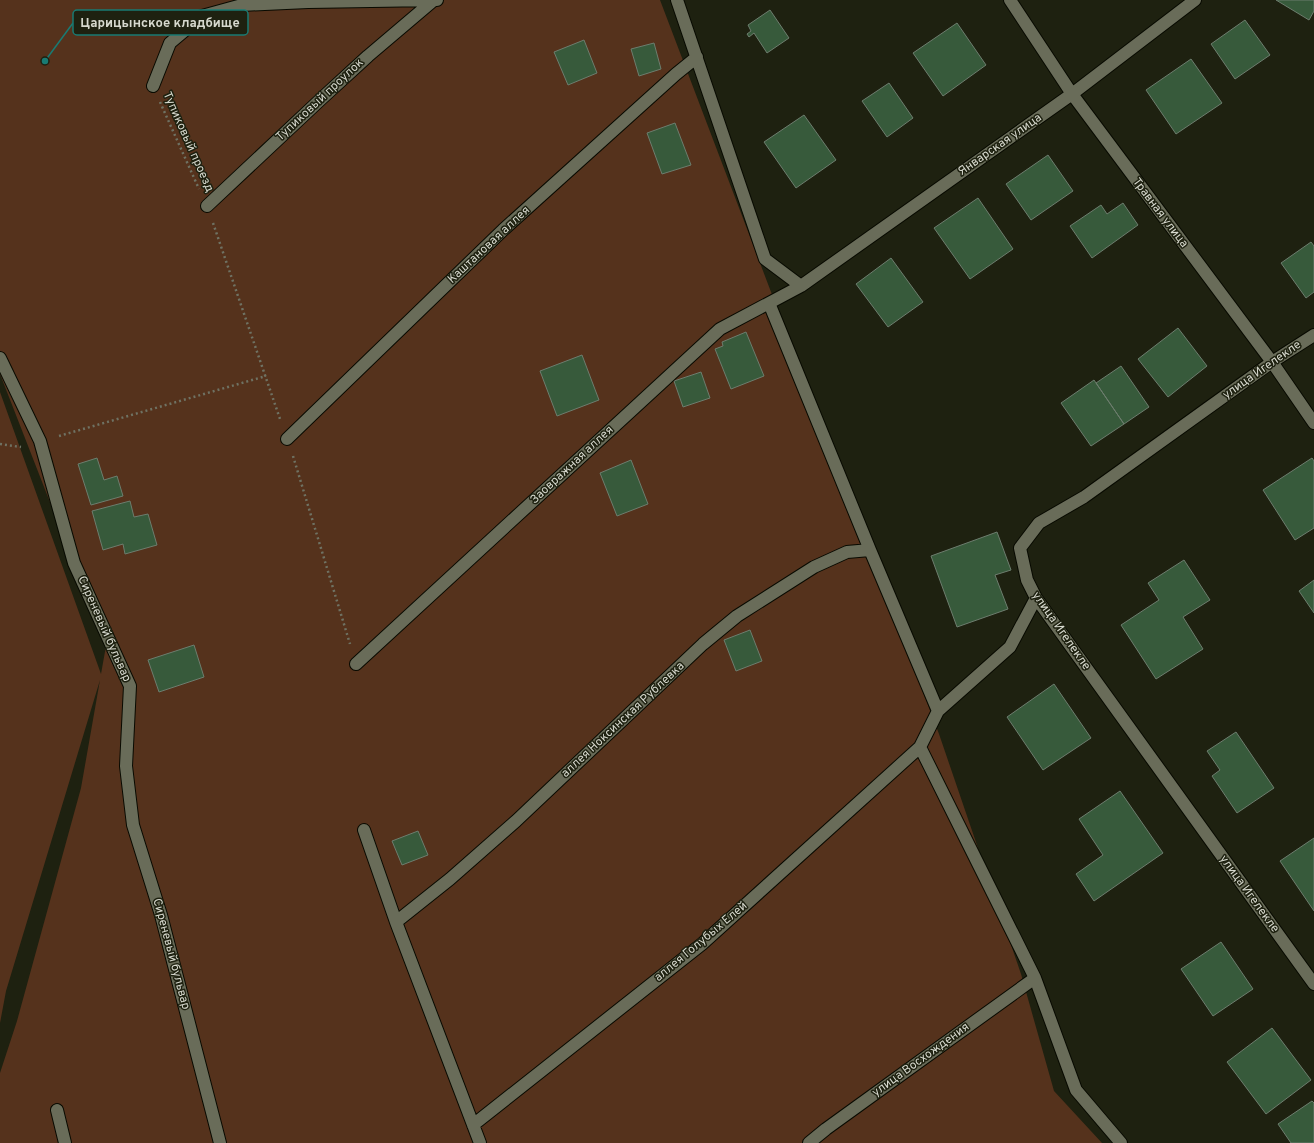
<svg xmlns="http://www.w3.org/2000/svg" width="1314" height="1143" font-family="Overpass,sans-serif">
<rect width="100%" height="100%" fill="#1e2110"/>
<path fill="#55321c" d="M 0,0 L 660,0 L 939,734 L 1021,974 L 1054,1091 L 1102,1143 L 0,1143 L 0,1073 L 17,1021 L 81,788 L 100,680 L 6,991 L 0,1023 L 0,392 L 101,674 L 106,646 L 0,374 Z"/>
<path fill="#375a3b" stroke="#6d7d6e" d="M 1276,0 L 1314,0 L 1314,11 L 1309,20 Z
M 770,10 L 789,38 L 767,53 L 754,33 L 749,37 L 747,34 L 751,31 L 748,25 Z
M 1245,20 L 1270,55 L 1235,79 L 1211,44 Z
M 957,23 L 986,65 L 943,96 L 913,53 Z
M 584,40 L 597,73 L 568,85 L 554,52 Z
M 654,43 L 661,69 L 639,76 L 631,49 Z
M 1191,59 L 1222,103 L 1176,134 L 1146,90 Z
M 889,83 L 913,118 L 887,137 L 862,101 Z
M 804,115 L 836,160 L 796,188 L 764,142 Z
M 675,123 L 691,165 L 662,174 L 647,133 Z
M 1048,155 L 1073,191 L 1031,220 L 1006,184 Z
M 978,198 L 1013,249 L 970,279 L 934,228 Z
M 1123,203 L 1138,225 L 1092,258 L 1070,226 L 1101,205 L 1107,214 Z
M 1311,242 L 1314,246 L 1314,292 L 1306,298 L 1281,263 Z
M 891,258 L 923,302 L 888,327 L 856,284 Z
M 1178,328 L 1207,366 L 1168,397 L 1138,359 Z
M 746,332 L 764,376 L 731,389 L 715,349 L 723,346 L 722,342 Z
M 582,355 L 599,400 L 557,416 L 540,371 Z
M 1121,366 L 1149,407 L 1124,424 L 1096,383 Z
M 701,372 L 710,398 L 683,407 L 674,381 Z
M 1094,380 L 1124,424 L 1091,446 L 1061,403 Z
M 97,458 L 104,480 L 117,476 L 123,496 L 91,505 L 78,464 Z
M 1312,458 L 1314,461 L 1314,528 L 1295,540 L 1263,490 Z
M 631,460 L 648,504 L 617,516 L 600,473 Z
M 130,501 L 134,517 L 148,514 L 157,545 L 125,554 L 123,544 L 103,550 L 92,511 Z
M 997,532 L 1011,570 L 995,575 L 1008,609 L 957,627 L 931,556 Z
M 1184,560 L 1210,600 L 1183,617 L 1203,649 L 1156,679 L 1121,625 L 1159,600 L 1148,583 Z
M 1314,580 L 1314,613 L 1299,591 Z
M 750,630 L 762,661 L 736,671 L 724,640 Z
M 194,645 L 204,677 L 159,692 L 148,660 Z
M 1054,684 L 1091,738 L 1043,770 L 1007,717 Z
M 1236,732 L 1274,788 L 1237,813 L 1212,776 L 1220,770 L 1207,751 Z
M 1120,791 L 1163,853 L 1094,901 L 1076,874 L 1103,855 L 1079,819 Z
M 418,831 L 428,855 L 402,865 L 392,841 Z
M 1314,838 L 1314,911 L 1280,861 Z
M 1221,942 L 1253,989 L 1213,1016 L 1181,969 Z
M 1272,1028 L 1311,1080 L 1266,1114 L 1227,1062 Z
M 1312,1101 L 1314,1103 L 1314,1143 L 1291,1143 L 1278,1124 Z"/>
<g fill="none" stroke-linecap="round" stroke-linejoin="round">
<defs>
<path id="minor" d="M 677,0 L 765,259 L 801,286
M 1010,0 L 1072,94 L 1272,362 L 1314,423
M 153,86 L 170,43 L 202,16 L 242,5 L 308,2 L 434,0
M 207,206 L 320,100 L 368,56 L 434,0 L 437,0
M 769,303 L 870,550 L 938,711
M 1314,335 L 1272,362 L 1084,497 L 1039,523 L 1020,548 L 1027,580 L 1036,598 L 1314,984
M 0,358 L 40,441 L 74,563 L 130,686 L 126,766 L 133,825 L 161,915 L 220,1143
M 287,439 L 503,230 L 676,74 L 697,57
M 356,664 L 720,329 L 801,286 L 1072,94 L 1195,0
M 920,747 L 1035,978 L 1076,1090 L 1121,1143
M 364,830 L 396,922 L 480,1143
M 396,922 L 450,879 L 516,821 L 703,644 L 737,616 L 814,567 L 847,552 L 870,550
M 57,1110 L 65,1143
M 473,1125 L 702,944 L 920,747 L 938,711 L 1010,647 L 1036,598
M 809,1143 L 826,1129 L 1035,978"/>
</defs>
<use href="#minor" stroke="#080a00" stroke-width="14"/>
<path stroke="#6f7263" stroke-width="2.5" stroke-dasharray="2 3" stroke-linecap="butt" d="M 160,102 L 199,189
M 213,223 L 280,419
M 59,436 L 266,376
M 0,444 L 21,447
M 293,456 L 350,644"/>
<use href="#minor" stroke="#696c59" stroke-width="12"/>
</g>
<g text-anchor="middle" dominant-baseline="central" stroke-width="3" stroke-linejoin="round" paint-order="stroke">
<g font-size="12" fill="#d7d9ce" stroke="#1e2110">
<text transform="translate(320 100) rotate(-43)">Тупиковый проулок</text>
<text transform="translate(188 142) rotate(66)">Тупиковый проезд</text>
<text transform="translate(1000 145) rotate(-35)">Январская улица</text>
<text transform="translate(1160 213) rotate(53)">Травная улица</text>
<text transform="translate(489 245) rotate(-43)">Каштановая аллея</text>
<text transform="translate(1262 370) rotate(-35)">улица Игелекле</text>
<text transform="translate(572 465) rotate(-43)">Заовражная аллея</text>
<text transform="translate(104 629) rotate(66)">Сиреневый бульвар</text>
<text transform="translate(1061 631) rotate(55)">улица Игелекле</text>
<text transform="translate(623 720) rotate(-43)">аллея Ноксинская Рублевка</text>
<text transform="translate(1249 894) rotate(54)">улица Игелекле</text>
<text transform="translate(701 942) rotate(-40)">аллея Голубых Елей</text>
<text transform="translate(171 954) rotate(75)">Сиреневый бульвар</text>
<text transform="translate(921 1060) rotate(-36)">улица Восхождения</text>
</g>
</g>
<path fill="none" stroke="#197b73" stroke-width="1.5" d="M45 61L73 23"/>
<circle fill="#197b73" stroke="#1e2110" stroke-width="1.5" cx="45" cy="61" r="4"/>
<rect fill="#1e2110" stroke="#197b73" stroke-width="1.5" x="73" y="10" width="175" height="25" rx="4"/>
<g font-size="13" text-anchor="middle" font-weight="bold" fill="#d7d9ce">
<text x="160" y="27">Царицынское кладбище</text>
</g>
</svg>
